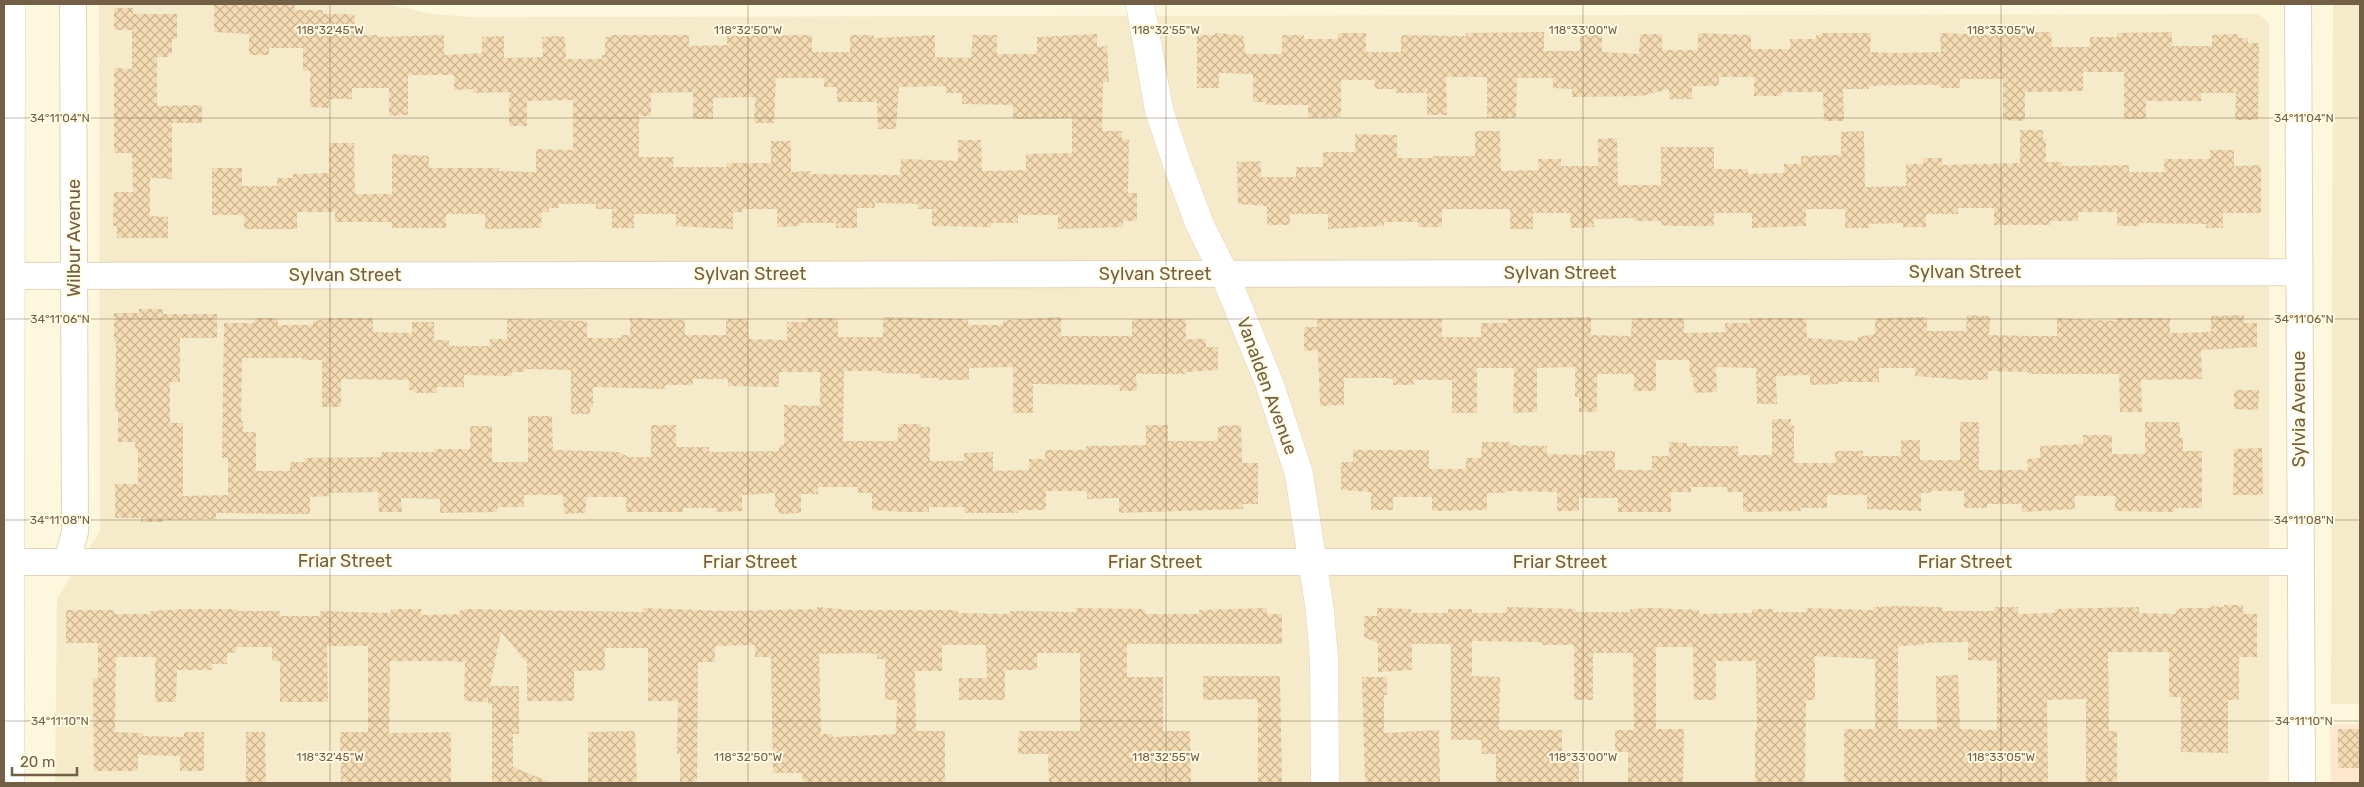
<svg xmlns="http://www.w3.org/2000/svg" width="2364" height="787" font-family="Rubik,sans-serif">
<defs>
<pattern id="building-cross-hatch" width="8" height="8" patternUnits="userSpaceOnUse" patternTransform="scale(1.25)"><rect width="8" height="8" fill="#f4dbb3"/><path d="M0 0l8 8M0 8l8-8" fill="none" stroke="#cab593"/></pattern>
</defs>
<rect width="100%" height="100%" fill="#fdf7dd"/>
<path fill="#f5ebcb" d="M 99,4 L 384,4 L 433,14 L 469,17 L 2257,14 L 2264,18 L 2269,24 L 2269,783 L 55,783 L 57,598 L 100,531 Z
M 2333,4 L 2360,4 L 2360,704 L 2331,704 Z"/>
<path fill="#fee7cf" d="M 2330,724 L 2360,724 L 2360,783 L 2331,783 Z"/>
<path fill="url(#building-cross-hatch)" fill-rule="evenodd" d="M 214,4 L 295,4 L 295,10 L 323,10 L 323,14 L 351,14 L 355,16 L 355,35 L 377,35 L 377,37 L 444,35 L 444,55 L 482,53 L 482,37 L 504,36 L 504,58 L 543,57 L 542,37 L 559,36 L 565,37 L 566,59 L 602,59 L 602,55 L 605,55 L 605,37 L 610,37 L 610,35 L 689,35 L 689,46 L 727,45 L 727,36 L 812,35 L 812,52 L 850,52 L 850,35 L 874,35 L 874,38 L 935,35 L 935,57 L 971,58 L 973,35 L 997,35 L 997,54 L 1037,54 L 1037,37 L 1097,34 L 1097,47 L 1107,46 L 1109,82 L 1103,82 L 1102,131 L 1122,131 L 1122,139 L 1129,139 L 1128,193 L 1137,193 L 1137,221 L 1123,221 L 1123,227 L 1058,229 L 1058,215 L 1018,215 L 1018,223 L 991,223 L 991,227 L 932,226 L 932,209 L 918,209 L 918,204 L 875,203 L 875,208 L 857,208 L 857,228 L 836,228 L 836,223 L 800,223 L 800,226 L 777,227 L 777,209 L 742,209 L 742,212 L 733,212 L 733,229 L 676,226 L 676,214 L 634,214 L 634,228 L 612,228 L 612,209 L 596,209 L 596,204 L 559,204 L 559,208 L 549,208 L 549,212 L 542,212 L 541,228 L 485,229 L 485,214 L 446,214 L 446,228 L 392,228 L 392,222 L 335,222 L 335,212 L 297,212 L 297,229 L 244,229 L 244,215 L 212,215 L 212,168 L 242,168 L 242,186 L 277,186 L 277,178 L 293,178 L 293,174 L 329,173 L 329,143 L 354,143 L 355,194 L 392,194 L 392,154 L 429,156 L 429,168 L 499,168 L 499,171 L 536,172 L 536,149 L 573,150 L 573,100 L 527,101 L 527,126 L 509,126 L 509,92 L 473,93 L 473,89 L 454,90 L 454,75 L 408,75 L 408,115 L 389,116 L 389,88 L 352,88 L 352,99 L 329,99 L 329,108 L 310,107 L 310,71 L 303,71 L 303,48 L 269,48 L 269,55 L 249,55 L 249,34 L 214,32 ZM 776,78 L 824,78 L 824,87 L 837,87 L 837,102 L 877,102 L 878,129 L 896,129 L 899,87 L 946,86 L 946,93 L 962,93 L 962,104 L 1013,105 L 1013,119 L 1072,118 L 1072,153 L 1026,154 L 1026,170 L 982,171 L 981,140 L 958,140 L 958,161 L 901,159 L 900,175 L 811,174 L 811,171 L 791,172 L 791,141 L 771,141 L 771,163 L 727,163 L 727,167 L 673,167 L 674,157 L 639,157 L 639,116 L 651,116 L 651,93 L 693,92 L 693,119 L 713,119 L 713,98 L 755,97 L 754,123 L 774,123 Z
M 114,8 L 133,8 L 133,14 L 177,14 L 177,39 L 172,39 L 172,54 L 169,54 L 169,57 L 157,57 L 157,106 L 202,105 L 202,123 L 172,123 L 172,179 L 150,178 L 150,216 L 168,217 L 168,238 L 117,238 L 117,226 L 113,226 L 114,192 L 133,192 L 132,153 L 114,153 L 114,68 L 132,69 L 132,30 L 114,30 Z
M 1544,32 L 1544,51 L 1580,51 L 1580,34 L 1602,35 L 1602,52 L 1639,54 L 1640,34 L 1662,34 L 1662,50 L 1698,50 L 1698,33 L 1751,35 L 1751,49 L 1790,49 L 1790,39 L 1816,39 L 1816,35 L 1822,35 L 1822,33 L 1871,33 L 1870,52 L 1893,53 L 1941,52 L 1940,33 L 1996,35 L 1996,33 L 2051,32 L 2052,47 L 2090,47 L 2090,37 L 2117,37 L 2117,33 L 2172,32 L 2172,46 L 2212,46 L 2212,35 L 2238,34 L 2238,38 L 2248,38 L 2248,43 L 2259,43 L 2258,120 L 2235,120 L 2236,93 L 2201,93 L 2201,101 L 2146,101 L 2146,119 L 2124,119 L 2124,72 L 2083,72 L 2083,91 L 2025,92 L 2025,121 L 2003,120 L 2003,79 L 1960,79 L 1960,88 L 1940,88 L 1940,85 L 1902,85 L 1869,86 L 1869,89 L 1843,89 L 1844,121 L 1824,121 L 1823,92 L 1782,92 L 1782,96 L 1754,96 L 1754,77 L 1719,77 L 1719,86 L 1692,86 L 1692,99 L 1669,99 L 1669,89 L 1642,96 L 1572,97 L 1572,89 L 1553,88 L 1553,78 L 1517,78 L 1516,118 L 1487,118 L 1487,77 L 1446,77 L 1447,115 L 1427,115 L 1427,93 L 1396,93 L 1396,89 L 1375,89 L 1374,80 L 1341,80 L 1341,117 L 1308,118 L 1308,105 L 1266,105 L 1266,102 L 1253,102 L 1253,74 L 1219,73 L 1219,88 L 1197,88 L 1197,35 L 1215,35 L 1215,33 L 1243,35 L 1246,54 L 1282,54 L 1282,35 L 1304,35 L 1304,39 L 1338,39 L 1338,33 L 1366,33 L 1366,52 L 1401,52 L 1401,35 L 1466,36 L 1466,33 Z
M 2020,130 L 2043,130 L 2043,139 L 2046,139 L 2046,162 L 2062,162 L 2062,166 L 2129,165 L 2129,172 L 2164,172 L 2164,159 L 2210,159 L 2210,150 L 2234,150 L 2234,166 L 2261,165 L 2261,213 L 2223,213 L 2223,228 L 2206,228 L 2206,224 L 2139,223 L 2139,226 L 2117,226 L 2117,212 L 2078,212 L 2078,221 L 2050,221 L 2051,225 L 1994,225 L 1994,208 L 1958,208 L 1958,214 L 1926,214 L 1926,227 L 1903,227 L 1903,223 L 1869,224 L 1869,228 L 1845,228 L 1845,209 L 1806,209 L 1806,226 L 1752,228 L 1752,213 L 1714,213 L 1714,226 L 1669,226 L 1661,225 L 1661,221 L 1634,221 L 1634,218 L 1594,219 L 1594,227 L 1571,228 L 1570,213 L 1533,213 L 1533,229 L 1510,229 L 1510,209 L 1442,209 L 1442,227 L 1418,227 L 1418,222 L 1384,222 L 1384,226 L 1328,229 L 1328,214 L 1290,214 L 1290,225 L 1267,225 L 1267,206 L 1238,204 L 1237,162 L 1261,161 L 1261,177 L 1296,177 L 1296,167 L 1323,167 L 1323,152 L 1355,152 L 1355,134 L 1397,135 L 1397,158 L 1433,158 L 1433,156 L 1475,156 L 1475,131 L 1500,131 L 1501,171 L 1539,170 L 1538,159 L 1561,159 L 1561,166 L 1598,166 L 1598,139 L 1617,138 L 1618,185 L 1661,185 L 1661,147 L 1714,147 L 1714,169 L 1748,169 L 1748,174 L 1784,173 L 1784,164 L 1801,164 L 1801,156 L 1841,155 L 1841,132 L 1864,131 L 1865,187 L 1906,186 L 1906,164 L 1923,164 L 1923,158 L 1942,158 L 1942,165 L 2020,163 Z
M 139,309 L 163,309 L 163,314 L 217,314 L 217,338 L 180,338 L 180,382 L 170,382 L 170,423 L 183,423 L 183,496 L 228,495 L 228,458 L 222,458 L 224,323 L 253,323 L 255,318 L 274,318 L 278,319 L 278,325 L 313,325 L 313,321 L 329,319 L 329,318 L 373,318 L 373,332 L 412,333 L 412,322 L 434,322 L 434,340 L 449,340 L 449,346 L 490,346 L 490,339 L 507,339 L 507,319 L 587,321 L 587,338 L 621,338 L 621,335 L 630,335 L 630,318 L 685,320 L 685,335 L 726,335 L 726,319 L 748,319 L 748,339 L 787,340 L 787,322 L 807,322 L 807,318 L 838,318 L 838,337 L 883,337 L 883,317 L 968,319 L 968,325 L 1003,325 L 1003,321 L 1009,320 L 1061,317 L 1061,336 L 1132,336 L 1132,319 L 1186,319 L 1186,339 L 1206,339 L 1206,347 L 1218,347 L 1218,370 L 1186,372 L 1186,374 L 1136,374 L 1137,391 L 1120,391 L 1119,385 L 1033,384 L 1033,413 L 1013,413 L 1013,367 L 969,368 L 969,380 L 939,380 L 939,378 L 920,378 L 920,374 L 882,373 L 882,371 L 844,371 L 843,441 L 898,441 L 898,424 L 921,424 L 921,427 L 930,427 L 930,461 L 964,461 L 964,453 L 993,452 L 993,471 L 1029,470 L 1029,459 L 1045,459 L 1045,450 L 1087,450 L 1086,446 L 1146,445 L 1146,425 L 1168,425 L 1168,441 L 1218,441 L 1218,426 L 1241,425 L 1242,463 L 1258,463 L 1258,504 L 1243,504 L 1243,509 L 1119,513 L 1119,498 L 1087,499 L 1087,491 L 1046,491 L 1046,510 L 1018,510 L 1018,513 L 964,513 L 964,507 L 929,507 L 929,512 L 905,512 L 872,510 L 872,493 L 858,493 L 858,487 L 818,487 L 818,494 L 801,494 L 801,513 L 779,514 L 778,508 L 775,508 L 775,493 L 742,495 L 742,511 L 716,512 L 716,508 L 683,508 L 683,512 L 626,512 L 626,497 L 586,497 L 586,513 L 564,514 L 563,495 L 524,495 L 524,507 L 498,507 L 497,512 L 440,513 L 440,499 L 401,498 L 402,512 L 379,512 L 378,492 L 329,493 L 329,496 L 310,497 L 310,514 L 216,513 L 216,519 L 163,520 L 163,522 L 141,522 L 141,518 L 115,518 L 115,484 L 138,484 L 138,449 L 135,449 L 135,442 L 118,442 L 118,411 L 115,411 L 116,342 L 114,342 L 114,313 L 139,313 ZM 242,358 L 302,358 L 302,360 L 322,360 L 322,407 L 341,407 L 341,379 L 409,380 L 409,390 L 414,390 L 414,393 L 437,393 L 437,387 L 464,387 L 464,375 L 512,376 L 512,372 L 525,372 L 526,369 L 571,370 L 571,414 L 590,414 L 590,407 L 593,407 L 593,387 L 665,389 L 665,385 L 693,385 L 693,379 L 728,379 L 728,386 L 779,387 L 779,372 L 820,372 L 820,406 L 784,405 L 784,445 L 779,445 L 779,451 L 709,452 L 709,447 L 676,447 L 676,425 L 651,425 L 651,457 L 628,457 L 620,452 L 553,450 L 552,416 L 528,416 L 528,462 L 492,462 L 492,426 L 470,426 L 470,449 L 434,449 L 434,452 L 382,452 L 380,457 L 305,458 L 305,462 L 290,462 L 290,471 L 256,471 L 256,432 L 243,432 L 243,421 L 241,421 Z
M 1967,315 L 1990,316 L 1989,335 L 2038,336 L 2057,336 L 2057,318 L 2116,321 L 2116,318 L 2170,318 L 2170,333 L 2211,332 L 2211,316 L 2244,315 L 2244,323 L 2257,323 L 2257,347 L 2201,350 L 2202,379 L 2141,380 L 2142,412 L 2120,412 L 2119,374 L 2028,374 L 2028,372 L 1988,371 L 1988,380 L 1965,380 L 1915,376 L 1915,368 L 1879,368 L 1879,382 L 1838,382 L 1838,384 L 1810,385 L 1810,375 L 1776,376 L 1777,404 L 1757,404 L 1756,368 L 1716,367 L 1717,392 L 1694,393 L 1693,377 L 1690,377 L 1689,360 L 1656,360 L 1656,391 L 1634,391 L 1634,374 L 1597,374 L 1597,412 L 1579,412 L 1579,397 L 1575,397 L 1575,367 L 1537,368 L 1537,412 L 1513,413 L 1514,368 L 1477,368 L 1477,413 L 1452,413 L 1452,380 L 1414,380 L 1414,385 L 1393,385 L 1393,379 L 1387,378 L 1344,378 L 1344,405 L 1320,406 L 1318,350 L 1304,351 L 1304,327 L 1317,327 L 1317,319 L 1442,319 L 1442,337 L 1481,337 L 1481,323 L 1508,323 L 1508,319 L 1591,317 L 1591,335 L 1631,336 L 1632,318 L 1684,318 L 1684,333 L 1725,332 L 1725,323 L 1750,323 L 1750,318 L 1806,318 L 1807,338 L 1858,341 L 1858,337 L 1875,334 L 1875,318 L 1927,317 L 1927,331 L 1966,331 Z
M 2234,390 L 2259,390 L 2258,410 L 2234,409 Z
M 1772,419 L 1791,419 L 1791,425 L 1794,425 L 1794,463 L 1835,463 L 1835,451 L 1863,451 L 1863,456 L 1901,456 L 1901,440 L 1920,440 L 1920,460 L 1960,460 L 1960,422 L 1979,422 L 1979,470 L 2028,470 L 2027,459 L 2040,458 L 2040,446 L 2083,444 L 2083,435 L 2112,435 L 2112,454 L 2145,454 L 2145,422 L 2180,422 L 2180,438 L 2183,438 L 2183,451 L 2202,451 L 2202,508 L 2174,508 L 2174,512 L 2115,511 L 2115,496 L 2075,496 L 2075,509 L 2022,512 L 2022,504 L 1987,504 L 1987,508 L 1964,508 L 1964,491 L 1931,491 L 1931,493 L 1921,493 L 1921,511 L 1867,509 L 1867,495 L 1827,495 L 1827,508 L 1800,508 L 1801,511 L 1743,512 L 1743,492 L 1727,492 L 1727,487 L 1691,487 L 1691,492 L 1671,492 L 1671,512 L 1618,512 L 1618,498 L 1579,498 L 1579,511 L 1557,511 L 1557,492 L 1506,491 L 1506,493 L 1487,493 L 1487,510 L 1432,511 L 1432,497 L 1393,497 L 1393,510 L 1371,510 L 1371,492 L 1341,490 L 1341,462 L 1353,462 L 1353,450 L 1429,450 L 1429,469 L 1466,469 L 1466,458 L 1481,458 L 1482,442 L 1510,442 L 1510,445 L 1547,446 L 1547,454 L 1586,455 L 1586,451 L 1615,451 L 1615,470 L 1652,470 L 1652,456 L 1669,456 L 1669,442 L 1687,443 L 1687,446 L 1738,446 L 1738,455 L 1772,455 Z
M 2262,448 L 2263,495 L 2233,495 L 2234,449 Z
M 2224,605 L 2243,605 L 2243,614 L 2257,614 L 2257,657 L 2239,657 L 2239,700 L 2228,700 L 2228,753 L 2181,752 L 2181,697 L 2169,697 L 2169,652 L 2108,652 L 2109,731 L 2117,731 L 2117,783 L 2086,783 L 2086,699 L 2047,700 L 2048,783 L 1844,783 L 1844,729 L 1875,729 L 1875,659 L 1815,656 L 1815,700 L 1806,700 L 1805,783 L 1755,783 L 1755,730 L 1757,730 L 1756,661 L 1716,661 L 1716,700 L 1694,700 L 1693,647 L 1656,647 L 1656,729 L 1684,729 L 1683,783 L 1628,783 L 1628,752 L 1615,752 L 1615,730 L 1634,730 L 1633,653 L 1593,653 L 1593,700 L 1574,700 L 1574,645 L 1542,645 L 1542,642 L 1472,641 L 1472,676 L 1500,677 L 1499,730 L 1562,730 L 1562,761 L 1579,761 L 1579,783 L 1496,783 L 1496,754 L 1482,754 L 1481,740 L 1451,740 L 1451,644 L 1412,644 L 1412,670 L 1378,672 L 1378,643 L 1364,637 L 1364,616 L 1377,616 L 1377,608 L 1411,609 L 1411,613 L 1448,613 L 1448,609 L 1472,609 L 1472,613 L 1506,613 L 1507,607 L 1576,609 L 1576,612 L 1630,612 L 1630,609 L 1653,608 L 1699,610 L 1699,614 L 1752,613 L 1752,609 L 1773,609 L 1773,612 L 1806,612 L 1806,608 L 1873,610 L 1873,607 L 1896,606 L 1942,607 L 1942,611 L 1994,611 L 1994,607 L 2018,607 L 2018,614 L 2055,613 L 2055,609 L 2139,607 L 2139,613 L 2176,614 L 2176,610 L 2182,608 L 2210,608 L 2210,606 L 2224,607 ZM 1968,642 L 1968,660 L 1997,661 L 1997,730 L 1960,729 L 1958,675 L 1936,676 L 1937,729 L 1898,729 L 1898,646 L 1924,645 L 1924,643 Z
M 817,607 L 850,610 L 958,610 L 958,613 L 1010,614 L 1010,611 L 1076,612 L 1076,608 L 1145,609 L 1145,614 L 1199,614 L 1199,610 L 1267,608 L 1267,614 L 1282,614 L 1282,644 L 1127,644 L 1127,677 L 1163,677 L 1163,731 L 1190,731 L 1191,783 L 1049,783 L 1048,754 L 1018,754 L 1019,731 L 1080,731 L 1080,653 L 1037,653 L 1037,670 L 1005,670 L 1005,700 L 959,700 L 959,678 L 987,678 L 986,645 L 942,645 L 942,671 L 915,671 L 916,731 L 945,731 L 945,783 L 803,783 L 802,773 L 773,773 L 771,657 L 755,657 L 755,645 L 715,646 L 715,662 L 698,662 L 697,783 L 680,783 L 680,754 L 677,754 L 678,701 L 648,701 L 648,648 L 605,648 L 605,670 L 574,671 L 574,701 L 527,701 L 527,663 L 501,632 L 490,686 L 519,686 L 519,734 L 513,734 L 513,767 L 552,783 L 492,783 L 492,704 L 488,704 L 488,694 L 487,702 L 464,701 L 465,662 L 447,661 L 390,661 L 389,733 L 451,732 L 451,783 L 341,783 L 340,732 L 368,732 L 368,646 L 327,646 L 328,702 L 280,702 L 280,661 L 272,661 L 272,647 L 236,647 L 236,653 L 227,653 L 227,664 L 212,664 L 212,670 L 177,670 L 176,702 L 155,702 L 155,657 L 116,657 L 115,732 L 143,733 L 143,736 L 184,737 L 184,732 L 204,732 L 204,771 L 180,771 L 180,756 L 138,755 L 138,771 L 94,771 L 93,678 L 98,678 L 98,643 L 66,643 L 66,610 L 114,610 L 114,614 L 151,614 L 151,611 L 184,609 L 238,609 L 238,611 L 280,611 L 280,616 L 320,616 L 320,611 L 391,613 L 391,609 L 421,609 L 421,615 L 459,614 L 459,611 L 465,609 L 643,612 L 643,608 L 729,611 L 817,609 ZM 863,653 L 877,654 L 877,659 L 885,659 L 885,699 L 897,701 L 896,734 L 833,737 L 833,734 L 821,734 L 819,654 Z
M 1203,676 L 1280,676 L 1282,783 L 1258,783 L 1258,703 L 1256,699 L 1203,700 Z
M 1362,677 L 1387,677 L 1387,695 L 1384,695 L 1384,733 L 1439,730 L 1440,783 L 1365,783 Z
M 2338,729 L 2360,729 L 2360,768 L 2338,768 Z
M 635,731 L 637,783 L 588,783 L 588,732 Z
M 246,732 L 265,732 L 266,783 L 246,783 Z"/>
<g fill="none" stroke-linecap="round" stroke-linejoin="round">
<defs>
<path id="minor" d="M 2298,4 L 2302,783
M 11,276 L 2299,272
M 67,561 L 75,532 L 73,4
M 11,562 L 2300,562"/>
<path id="tertiary" d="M 1140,4 L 1159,110 L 1177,164 L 1200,225 L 1224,273 L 1270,385 L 1299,474 L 1320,611 L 1324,658 L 1325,783"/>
<path id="secondary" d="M 10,783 L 11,4"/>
</defs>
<use href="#minor" stroke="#e1d4b9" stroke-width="28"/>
<use href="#tertiary" stroke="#e1d4b9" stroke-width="29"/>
<use href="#secondary" stroke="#e3d4b4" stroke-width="29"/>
<use href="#minor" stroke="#fff" stroke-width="26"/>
<use href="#tertiary" stroke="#fff" stroke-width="28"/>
<use href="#secondary" stroke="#fff" stroke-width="28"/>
</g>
<path fill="none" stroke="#735f45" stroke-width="1" stroke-opacity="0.45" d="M 330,4 L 330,783M 748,4 L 748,783M 1166,4 L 1166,783M 1583,4 L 1583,783M 2001,4 L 2001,783M 4,118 L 2360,118M 4,319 L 2360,319M 4,520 L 2360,520M 4,721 L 2360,721"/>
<g text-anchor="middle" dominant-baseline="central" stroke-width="4" stroke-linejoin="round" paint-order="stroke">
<g font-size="18" fill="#735f45" stroke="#fffae4">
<text transform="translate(74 238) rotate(-90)">Wilbur Avenue</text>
<text x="1965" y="272">Sylvan Street</text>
<text x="1560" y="273">Sylvan Street</text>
<text x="750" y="274">Sylvan Street</text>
<text x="1155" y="274">Sylvan Street</text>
<text x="345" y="275">Sylvan Street</text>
<text transform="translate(1267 386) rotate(70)">Vanalden Avenue</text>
<text transform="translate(2299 409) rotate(-90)">Sylvia Avenue</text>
<text x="345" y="561">Friar Street</text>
<text x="750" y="562">Friar Street</text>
<text x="1155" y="562">Friar Street</text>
<text x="1560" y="562">Friar Street</text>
<text x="1965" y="562">Friar Street</text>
</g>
</g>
<g font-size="12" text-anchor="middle" fill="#735f45" stroke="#fffae4" stroke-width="4" stroke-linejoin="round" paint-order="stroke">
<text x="330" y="34">118°32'45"W</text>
<text x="748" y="34">118°32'50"W</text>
<text x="1166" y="34">118°32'55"W</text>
<text x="1583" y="34">118°33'00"W</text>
<text x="2001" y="34">118°33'05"W</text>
<text x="2304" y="122">34°11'04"N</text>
<text x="60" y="122">34°11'04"N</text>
<text x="2304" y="323">34°11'06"N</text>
<text x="60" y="323">34°11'06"N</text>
<text x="2304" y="524">34°11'08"N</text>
<text x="60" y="524">34°11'08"N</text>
<text x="2304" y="725">34°11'10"N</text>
<text x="60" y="725">34°11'10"N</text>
<text x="330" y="761">118°32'45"W</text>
<text x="748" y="761">118°32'50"W</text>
<text x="1166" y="761">118°32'55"W</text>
<text x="1583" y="761">118°33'00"W</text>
<text x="2001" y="761">118°33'05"W</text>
</g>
<rect width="2364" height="787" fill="none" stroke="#735f45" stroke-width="10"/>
<path d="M12 767v8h65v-8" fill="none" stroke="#735f45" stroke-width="2.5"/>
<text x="20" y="767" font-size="15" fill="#735f45" stroke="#fffae4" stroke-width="4" paint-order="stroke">20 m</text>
</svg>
